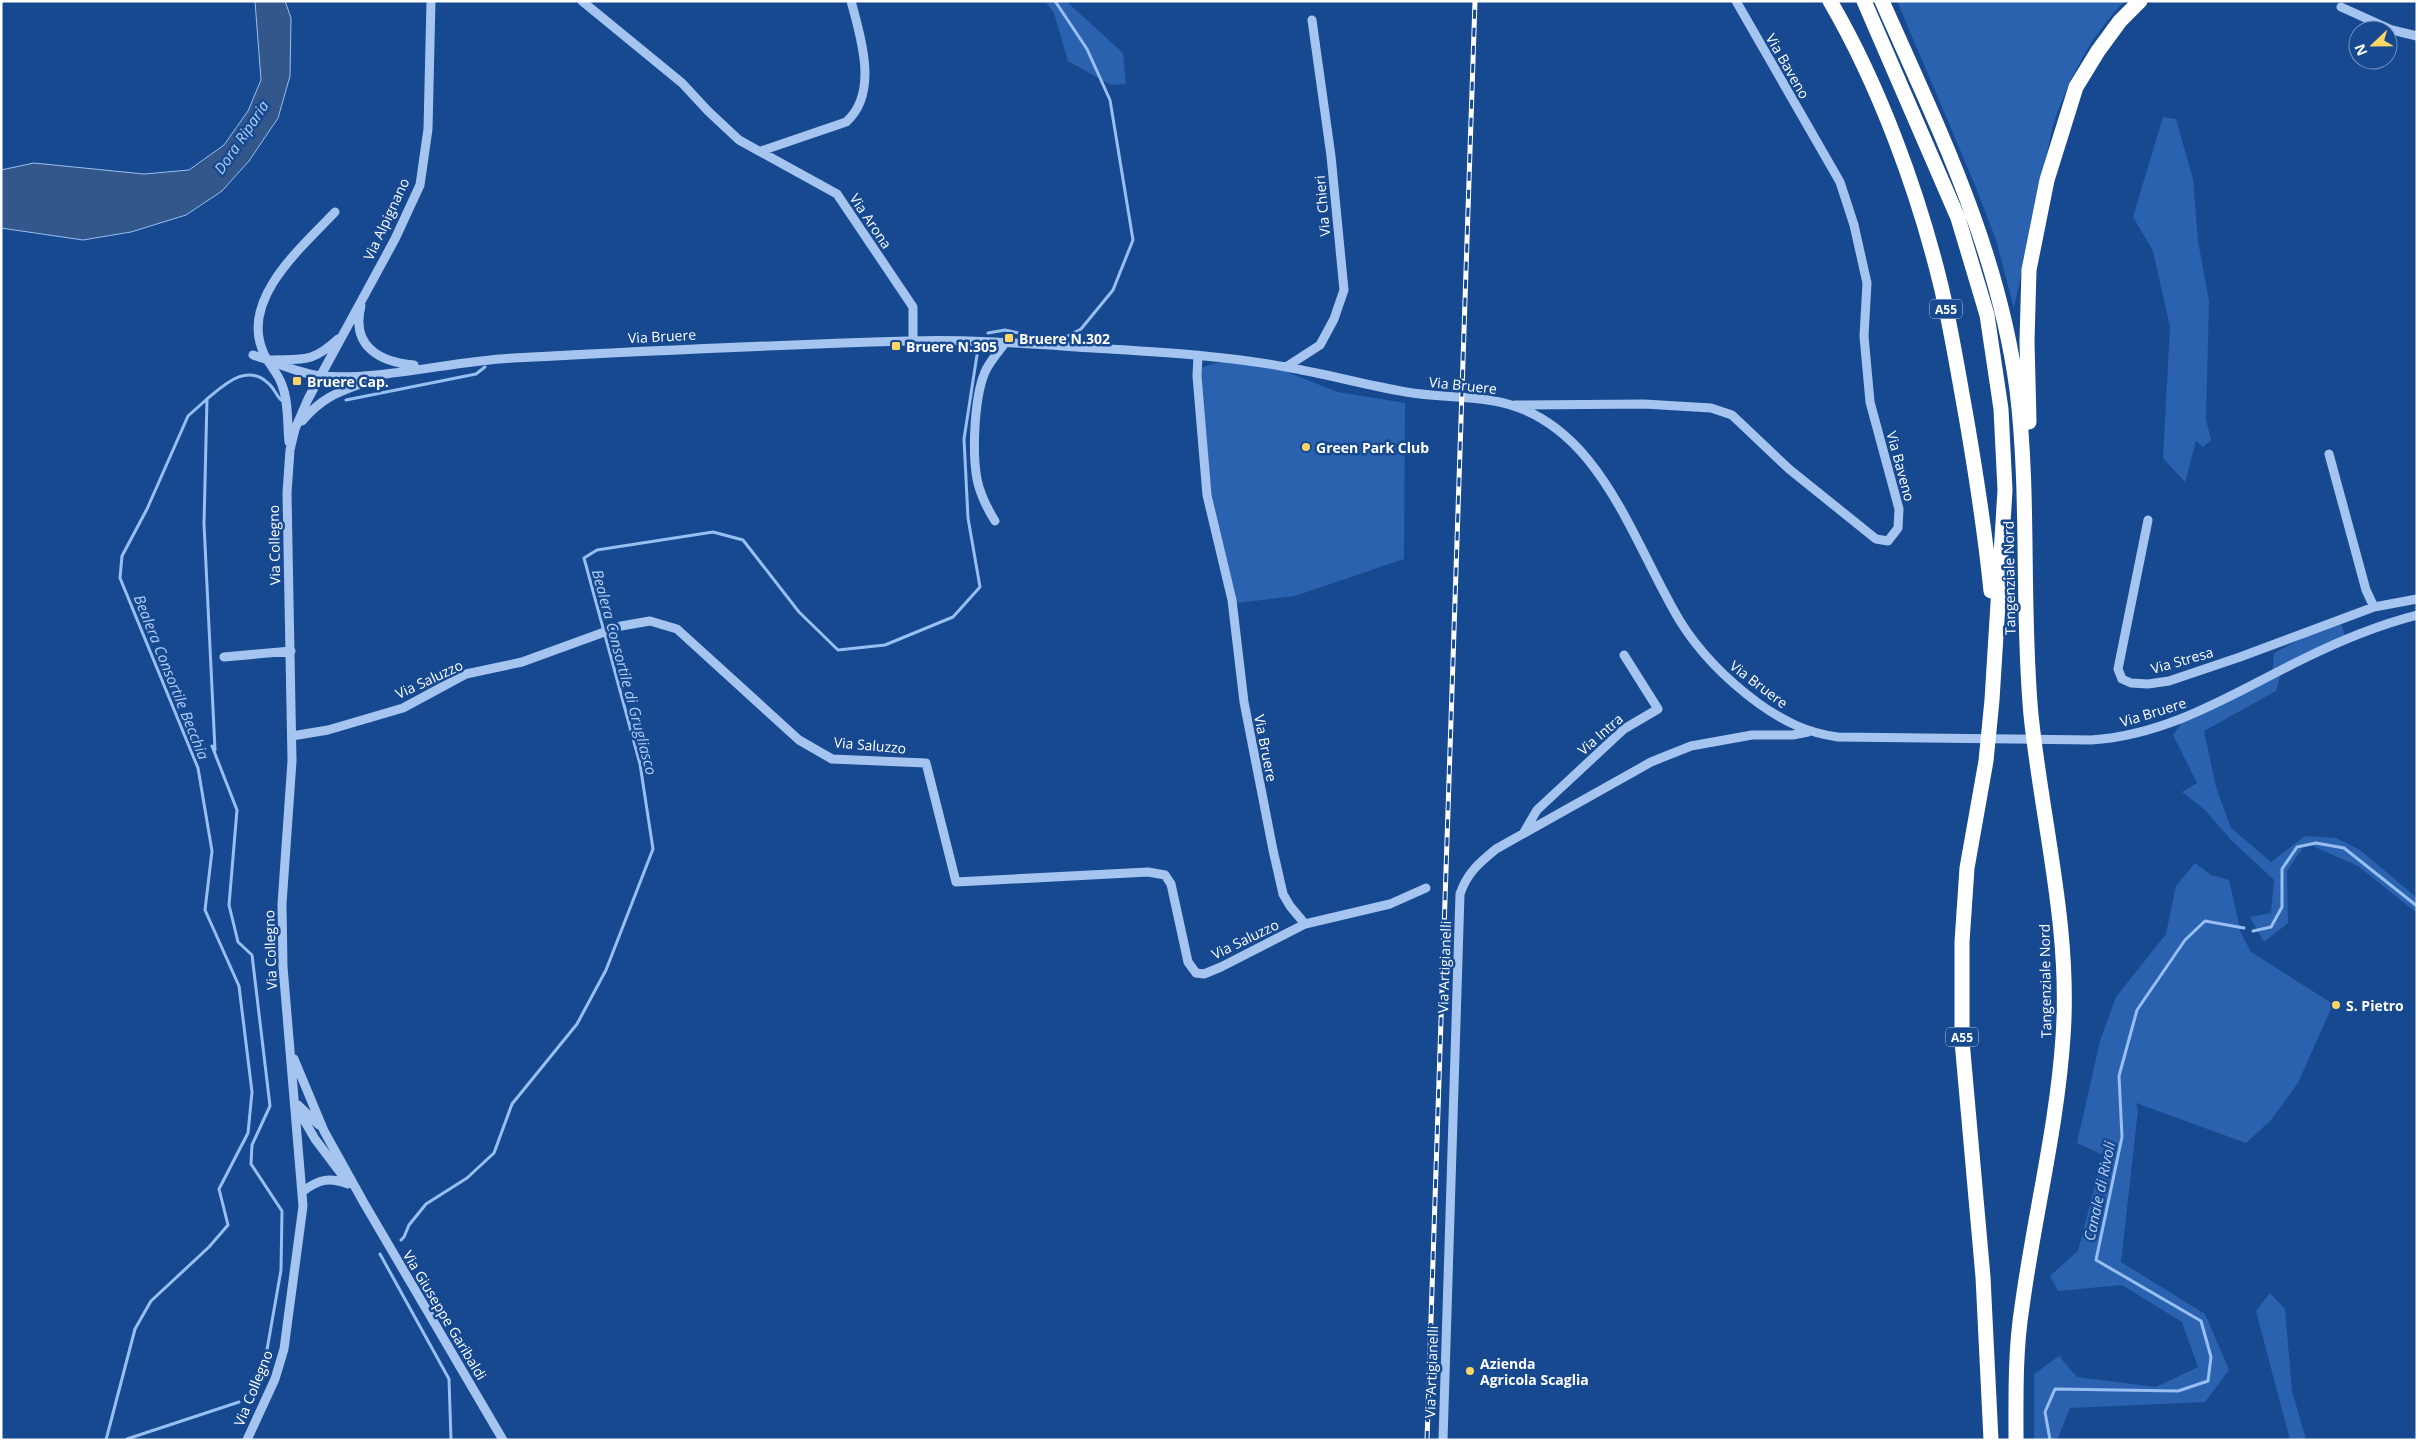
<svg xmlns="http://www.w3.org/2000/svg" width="2418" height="1441" font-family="'Open Sans',sans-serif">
<rect width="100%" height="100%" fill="#174990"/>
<path fill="#2a62af" d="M 1045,1 L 1066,1 L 1123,53 L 1126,84 L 1111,85 L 1068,61 L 1054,13 Z
M 1897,1 L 2125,1 C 2090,36 2069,79 2053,125 L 2014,308 L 1996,240 L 1975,185 Z
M 2163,117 L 2176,119 L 2193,179 L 2198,241 L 2209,301 L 2206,420 L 2211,440 L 2203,447 L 2196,441 L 2185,482 L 2163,458 L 2170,327 L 2153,251 L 2133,217 Z
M 1243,355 L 1338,392 L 1405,403 L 1404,559 L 1295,596 L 1237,603 L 1211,491 L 1200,368 Z
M 2340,619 L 2346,639 L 2282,670 L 2276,691 L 2204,731 L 2216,787 L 2231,828 L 2271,862 L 2305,836 L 2336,838 L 2360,850 L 2417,898 L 2417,913 L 2358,866 L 2306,843 L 2287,871 L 2288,923 L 2264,942 L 2250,917 L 2271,913 L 2274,880 L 2231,840 L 2205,810 L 2182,792 L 2197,783 L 2173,735 L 2185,718 L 2272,675 L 2274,653 Z
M 2195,863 L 2211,875 L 2229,880 L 2241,933 L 2251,952 L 2333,1004 L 2298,1083 L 2271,1120 L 2246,1143 L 2136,1103 L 2138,1110 L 2121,1262 L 2205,1314 L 2229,1370 L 2205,1402 L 2070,1408 L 2057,1440 L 2034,1440 L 2034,1374 L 2059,1356 L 2077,1377 L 2156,1387 L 2198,1367 L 2182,1322 L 2122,1285 L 2058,1291 L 2050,1276 L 2078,1251 L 2103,1155 L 2077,1143 L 2100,1041 L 2116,997 L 2166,934 L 2176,886 Z
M 2270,1293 L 2285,1309 L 2292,1391 L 2306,1440 L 2290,1440 L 2256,1311 Z"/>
<path fill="#33578b" stroke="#97bff2" d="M 255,1 L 285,1 L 291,18 L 290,76 L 278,118 L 249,161 L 222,191 L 186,215 L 131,232 L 83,240 L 1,228 L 1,170 L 34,163 L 144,174 L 189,170 L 224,145 L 248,111 L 261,80 Z"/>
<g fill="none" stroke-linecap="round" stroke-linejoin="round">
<path stroke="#97bff2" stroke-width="3" d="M 988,333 L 1005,330 L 1046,339 L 1062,339 L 1081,329 L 1113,290 L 1133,240 L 1110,100 L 1087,49 L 1055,1
M 346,400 L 476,374 L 485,367
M 2253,931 L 2271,927 L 2282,907 L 2282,869 L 2297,847 L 2316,843 L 2344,848 L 2417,906
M 401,1240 L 404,1237 L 409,1225 L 426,1204 L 467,1178 L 494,1153 L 512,1104 L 577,1024 L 606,970 L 653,849 L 640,764 L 584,558 L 597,550 L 713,532 L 743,540 L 799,612 L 838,650 L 885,645 L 953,617 L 980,587 L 968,518 L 964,439 L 977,355 L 980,347
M 380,1254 L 449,1379 L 451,1440
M 261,1384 L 281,1270 L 282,1211 L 251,1164 L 252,1145 L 270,1106 L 252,955 L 238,942 L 229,905 L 237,810 L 212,746 L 215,750 L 204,524 L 207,399 C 224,385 247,362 269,384 C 274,388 276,395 281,400
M 127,1439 L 239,1402
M 106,1440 L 135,1329 L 151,1301 L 209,1247 L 228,1225 L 219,1189 L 248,1133 L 252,1092 L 239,986 L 205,910 L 212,851 L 198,768 L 120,578 L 122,556 L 147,509 L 188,416 L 207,399
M 2050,1440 L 2045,1412 L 2055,1389 L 2178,1391 L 2208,1381 L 2211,1357 L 2201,1321 L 2096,1260 L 2122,1137 L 2119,1076 L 2137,1010 L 2185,940 L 2205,921 L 2244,928"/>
<path stroke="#a5c5f0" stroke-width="9" d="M 582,1 L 682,83 L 708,111 L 739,140 L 837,194 L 913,307 L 913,341
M 2341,7 L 2392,30 L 2417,36
M 761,151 L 846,122 C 879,93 861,38 851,1
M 361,306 C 351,345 378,362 414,365
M 253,355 C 276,362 296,373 320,376 C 380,381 451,361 513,358 C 644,351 776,345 908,341 C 970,339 1031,344 1093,348 C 1157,352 1222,355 1286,367 C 1326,374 1366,385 1406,392 C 1435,397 1465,396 1494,401 C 1599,419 1632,542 1680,621 C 1701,655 1727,680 1758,703 C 1783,721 1807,733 1838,737 L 2091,740 C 2170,735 2234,693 2303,659 C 2339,641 2378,625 2417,615
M 1198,355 L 1197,376 L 1207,495 L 1232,600 L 1244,702 L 1273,850 L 1283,894 L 1290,906 L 1305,924
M 271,360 C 304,359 312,363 338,339
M 1286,367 L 1320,345 L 1334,319 L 1344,290 L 1331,156 L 1312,20
M 1515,405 L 1644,404 L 1711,408 L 1732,415 L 1789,469 L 1876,539 L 1888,541 L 1898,528 L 1899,509 L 1870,402 L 1864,336 L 1867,283 L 1854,225 L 1840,182 L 1736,1
M 302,421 C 328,390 348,391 382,375
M 289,442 C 287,424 289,403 282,385 C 278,372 266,362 262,349 C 242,297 303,246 335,212
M 2329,454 L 2366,590 L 2374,607
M 2148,520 L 2118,669 L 2122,679 L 2131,683 L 2148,684 L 2169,681 L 2240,657 L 2374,607 L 2417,599
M 995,521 C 987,508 980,495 977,479 C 972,452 974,392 987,368 C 992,359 999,351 1005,343
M 224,657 L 291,651
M 292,736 L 328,730 L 403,708 L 466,674 L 522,662 L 621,626 L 650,621 L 677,629 L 799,740 L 832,759 L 926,763 L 956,882 L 1148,872 L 1165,875 L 1171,884 L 1188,962 L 1196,973 L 1204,974 L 1221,967 L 1305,924 L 1390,904 L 1426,888
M 1523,834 L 1537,810 L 1624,729 L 1658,709 L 1624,655
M 294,1059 L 324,1131 L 364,1203 L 503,1440
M 298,1105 L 319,1125
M 297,1108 L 315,1139 L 346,1180
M 303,1191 C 320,1179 329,1177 348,1184
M 247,1440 L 275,1379 L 284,1349 L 303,1206 L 283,967 L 282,904 L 292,761 L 287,493 L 290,450 L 295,429 L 308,399 L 395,239 L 420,185 L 428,129 L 431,1
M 1443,1440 L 1460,894 C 1467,873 1479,863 1496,849 L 1651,762 L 1691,746 L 1752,735 L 1793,735 L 1808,732"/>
<path stroke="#fff" stroke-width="15" d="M 1830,1 C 1879,85 1918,191 1941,286 C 1951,328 1958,372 1966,416 C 1976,474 1985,532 1991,591
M 1864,1 L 1958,218 L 1987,315 L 2001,409 L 2005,490 L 1992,700 L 1986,761 L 1967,868 L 1962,942 L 1962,1041 L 1983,1277 L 1991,1440
M 1882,1 C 1939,130 1998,248 2017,390 C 2030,498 2021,607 2031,715 C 2042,822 2071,928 2063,1037 C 2057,1128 2034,1217 2022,1307 C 2015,1351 2016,1396 2016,1440
M 2029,422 L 2027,341 L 2029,270 L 2047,180 L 2076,87 L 2098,51 L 2120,21 L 2140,1"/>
<defs>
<path id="rail" d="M 1427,1440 L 1475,1"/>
</defs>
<use href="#rail" stroke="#fff" stroke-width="5"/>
<use href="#rail" stroke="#174990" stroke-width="3" stroke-dasharray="9" stroke-linecap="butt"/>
</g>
<g fill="#ffd663" stroke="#174990" stroke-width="2">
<rect x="1004" y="333" width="10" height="10" rx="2.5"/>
<rect x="891" y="341" width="10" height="10" rx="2.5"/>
<rect x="292" y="376" width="10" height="10" rx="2.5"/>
<circle cx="1306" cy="447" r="5"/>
<circle cx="2336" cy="1005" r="5"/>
<circle cx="1470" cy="1371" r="5"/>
</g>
<g text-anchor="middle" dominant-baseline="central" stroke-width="5" stroke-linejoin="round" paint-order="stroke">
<g fill="#174990" stroke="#b9c8de" stroke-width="1">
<rect x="1930" y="299.5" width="32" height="19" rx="4"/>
<rect x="1946" y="1027.5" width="32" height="19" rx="4"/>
</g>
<g font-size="12" font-weight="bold" fill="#fff">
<text x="1946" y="309">A55</text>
<text x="1962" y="1037">A55</text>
</g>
<g font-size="14" fill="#fff" stroke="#174990">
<text transform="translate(1788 66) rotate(60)">Via Baveno</text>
<text transform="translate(1322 206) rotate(-95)">Via Chieri</text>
<text transform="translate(386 219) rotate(-65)">Via Alpignano</text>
<text transform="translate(871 221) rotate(56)">Via Arona</text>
<text transform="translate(662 336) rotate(-3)">Via Bruere</text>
<text transform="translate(1463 385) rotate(6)">Via Bruere</text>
<text transform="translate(1901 466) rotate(75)">Via Baveno</text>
<text transform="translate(274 545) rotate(-91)">Via Collegno</text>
<text transform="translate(2009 578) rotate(-91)">Tangenziale Nord</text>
<text transform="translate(2182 660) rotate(-16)">Via Stresa</text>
<text transform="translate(429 679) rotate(-25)">Via Saluzzo</text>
<text transform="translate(1759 684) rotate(37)">Via Bruere</text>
<text transform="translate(2153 712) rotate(-17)">Via Bruere</text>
<text transform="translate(1600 734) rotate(-41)">Via Intra</text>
<text transform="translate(870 745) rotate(5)">Via Saluzzo</text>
<text transform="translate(1266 748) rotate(79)">Via Bruere</text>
<text transform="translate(1245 939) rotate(-26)">Via Saluzzo</text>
<text transform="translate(270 950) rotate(-92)">Via Collegno</text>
<text transform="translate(1444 967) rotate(-88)">Via Artigianelli</text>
<text transform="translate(2045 981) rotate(-91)">Tangenziale Nord</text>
<text transform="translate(445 1315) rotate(59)">Via Giuseppe Garibaldi</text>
<text transform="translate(1431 1372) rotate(-88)">Via Artigianelli</text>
<text transform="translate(253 1388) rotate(-68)">Via Collegno</text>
</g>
<g font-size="14" font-weight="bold" fill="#fff" stroke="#174990" text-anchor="start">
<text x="1019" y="338">Bruere N.302</text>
<text x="906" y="346">Bruere N.305</text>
<text x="307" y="381">Bruere Cap.</text>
<text x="1316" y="447">Green Park Club</text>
<text x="2346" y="1005">S. Pietro</text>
<text x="1480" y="1363">Azienda<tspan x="1480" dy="16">Agricola Scaglia</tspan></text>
</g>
<g font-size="15" font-style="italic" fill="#b1cff7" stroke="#174990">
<text transform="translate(241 137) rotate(-56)">Dora Riparia</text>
<text transform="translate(625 672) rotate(75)">Bealera Consortile di Grugliasco</text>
<text transform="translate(172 677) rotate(68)">Bealera Consortile Becchia</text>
<text transform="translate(2099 1191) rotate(-78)">Canale di Rivoli</text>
</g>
</g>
<rect width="2418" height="1441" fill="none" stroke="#ffffff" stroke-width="5"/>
<g transform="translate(2373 45) rotate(248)"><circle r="24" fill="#174990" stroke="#7492bc"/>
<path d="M0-4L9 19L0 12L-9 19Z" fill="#ffd663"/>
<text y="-8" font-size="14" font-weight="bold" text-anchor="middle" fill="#ffffff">N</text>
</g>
</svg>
